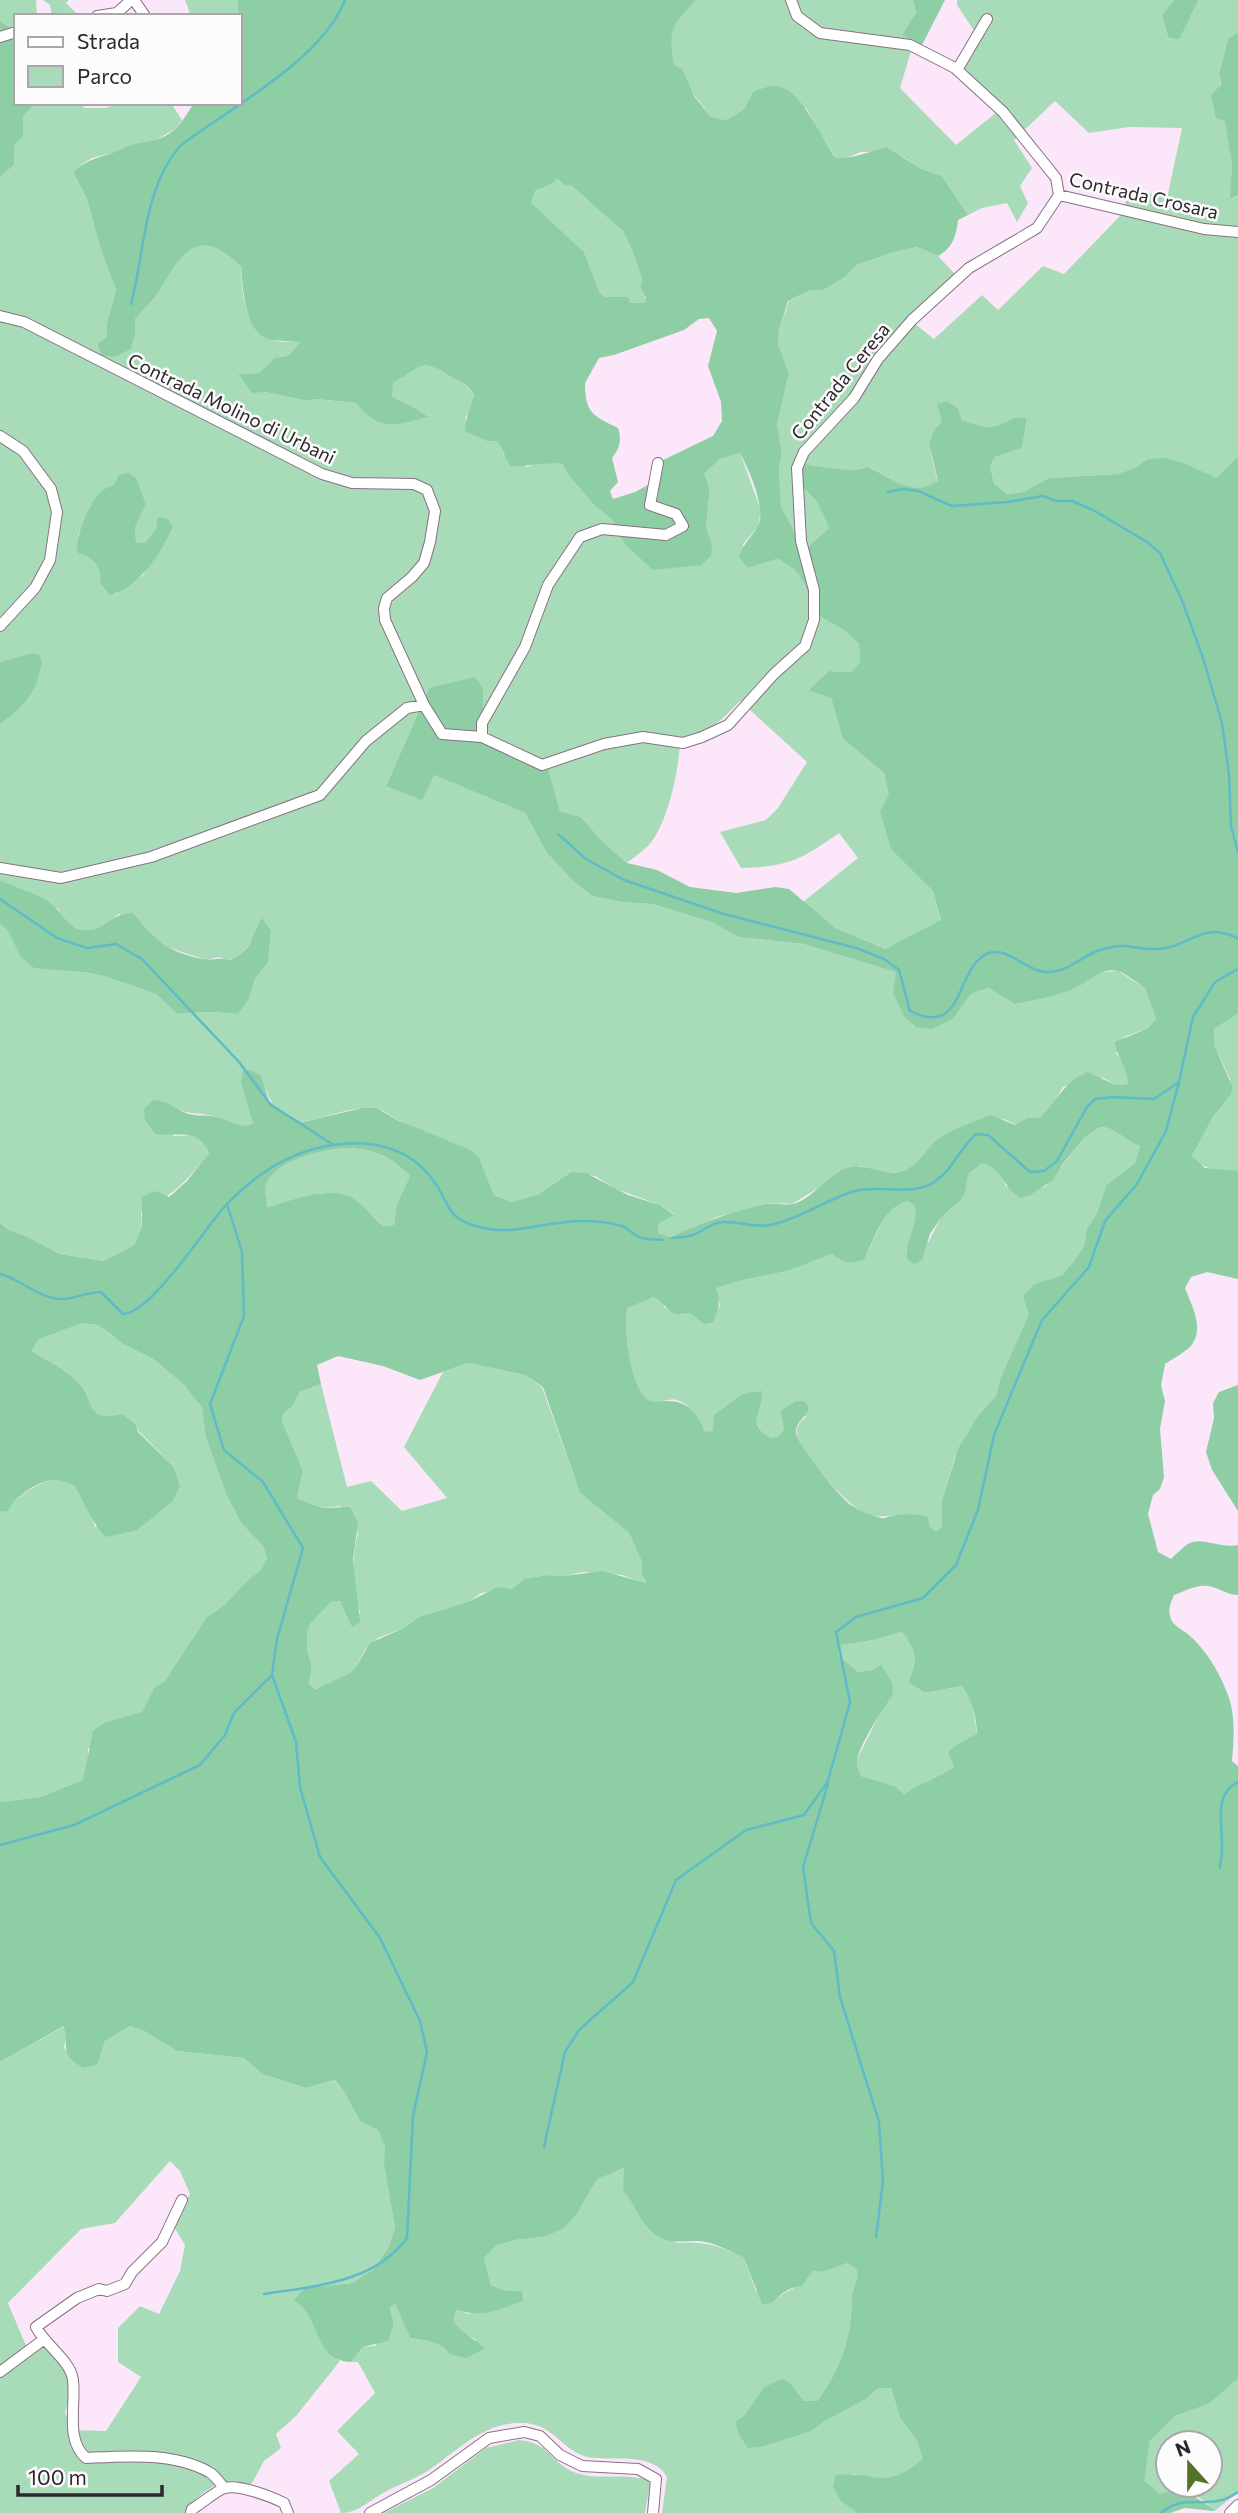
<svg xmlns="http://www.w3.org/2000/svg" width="1238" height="2513" font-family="Commissioner,sans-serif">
<rect width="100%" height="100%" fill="#fce7fa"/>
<path fill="#a8dcb9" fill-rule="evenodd" d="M 0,0 L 36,0 L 37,16 L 16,16 L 16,28 L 9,27 L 0,21 Z
M 43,0 L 69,0 L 66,3 L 78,15 L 92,16 L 52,16 L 50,5 Z
M 185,0 L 237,0 L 239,16 L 191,16 Z
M 696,0 L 913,0 L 916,13 L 912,21 L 914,41 L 900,88 L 956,145 L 997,112 L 961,66 L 977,35 L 957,5 L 957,0 L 1174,0 L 1162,15 L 1168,37 L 1191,16 L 1199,0 L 1238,0 L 1238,32 L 1228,38 L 1219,74 L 1232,165 L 1231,200 L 1238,195 L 1238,456 L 1216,478 L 1148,459 L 1134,468 L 1118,474 L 1049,478 L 1023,492 L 1007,494 L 994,483 L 990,466 L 995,457 L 1022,448 L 1027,418 C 1009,415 1010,423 995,426 C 984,429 972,423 962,420 L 958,409 C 925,436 927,441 938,482 C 910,500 893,477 869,467 C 851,472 830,470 812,465 L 798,482 L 817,502 L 829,528 L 808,548 L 800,542 L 781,506 L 779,469 L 782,452 L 777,425 L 789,373 L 778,344 L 779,330 L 789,301 L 811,290 L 823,290 L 845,277 L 857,265 L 891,253 L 917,247 L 938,256 L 956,275 L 909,319 L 934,339 L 982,295 L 998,310 L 1043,266 L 1064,274 L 1120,216 L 1131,189 L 1167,198 L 1182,128 L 1129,127 L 1089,133 L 1055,101 L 1014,140 L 1032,168 L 1020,186 L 1028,203 L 1017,222 L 1007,203 L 982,208 L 968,215 L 942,176 L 922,169 L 902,156 L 870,152 L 861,152 L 846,158 L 835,158 L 806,108 L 753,92 L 744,109 L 726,120 L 711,117 C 696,94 663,66 670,36 C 672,23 687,9 696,0 Z
M 36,103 L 85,103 L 83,108 L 105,108 L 122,103 L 171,103 L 182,120 L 175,129 L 151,143 L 129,145 L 116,152 L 92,158 L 82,164 L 73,172 L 87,199 L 100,247 L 116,290 L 107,323 L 107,337 L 135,333 L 135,319 C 143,310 154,300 160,290 C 185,248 198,226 242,268 C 240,292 246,331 273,340 C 280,343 293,341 301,341 L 288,356 L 259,373 L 238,374 L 252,392 L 265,392 L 308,401 L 316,399 L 356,403 C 374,424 402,425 427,416 C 416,407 404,404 392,396 L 392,382 C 422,371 417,355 448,375 C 461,384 465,380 474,396 L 471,410 L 465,418 L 487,441 L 498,442 L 504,455 L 527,467 L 542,462 L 562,464 L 568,475 L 595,506 L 613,519 L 616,528 L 712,544 L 706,527 L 710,489 L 704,474 L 720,459 L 740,453 L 761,510 L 758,527 L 743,544 L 748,568 L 777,559 C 801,570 808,585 811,611 L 845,631 L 859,644 L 860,662 L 851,672 L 829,671 L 831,698 L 843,739 L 884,773 L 914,869 L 933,891 L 941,921 L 885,949 L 834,927 L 803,902 L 858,858 L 839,833 C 801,860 787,867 741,868 L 720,832 L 766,820 L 778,808 L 807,762 L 740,701 C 719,722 711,733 680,738 C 680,766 668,825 648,846 C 642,852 634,857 627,863 L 602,841 L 581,817 L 560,811 L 546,760 L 482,732 L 429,688 L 386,786 L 434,775 L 525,813 L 547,853 L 573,881 L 592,896 L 622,902 L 652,904 L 711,922 L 739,937 L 803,944 L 897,972 L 953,1019 L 971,994 L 990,988 L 1014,1004 L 1086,982 L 1098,972 L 1118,971 L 1145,988 L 1156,1019 L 1148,1028 L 1124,1037 L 1116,1053 L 1128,1070 L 1129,1084 L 1116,1085 L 1103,1078 L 1063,1087 L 1053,1105 L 1040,1118 L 1027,1118 L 1016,1125 L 1004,1119 L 940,1137 L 915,1166 L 900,1172 L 882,1172 L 860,1166 L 835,1174 L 820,1187 L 792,1204 L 770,1203 L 717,1217 L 671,1237 L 658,1233 L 659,1222 L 674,1214 L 660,1205 L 616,1189 L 595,1176 L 571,1172 L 539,1194 L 511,1202 L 494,1195 L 479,1157 L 469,1149 C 446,1139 421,1132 398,1120 C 390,1116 384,1109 374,1108 C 351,1106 327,1118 305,1121 C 286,1124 270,1105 266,1089 L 250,1107 L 253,1123 C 239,1130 229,1121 216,1117 C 201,1112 194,1116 178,1109 L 173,1136 L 195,1135 L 204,1143 L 209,1153 C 186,1182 174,1194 141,1212 L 142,1227 L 134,1245 L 104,1261 L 60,1254 L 28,1237 L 9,1230 L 0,1223 L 0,924 L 84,972 L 104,976 L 156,994 L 177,1014 L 210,1012 L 238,1014 L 249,999 L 255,979 L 268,961 L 271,931 L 257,926 C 252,944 246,952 229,960 L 219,957 L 206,960 L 170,948 L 154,938 L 143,924 L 119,914 L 99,929 L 84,931 L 66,924 L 58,909 L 0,880 L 0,724 C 26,706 36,693 42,662 L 32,653 L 0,662 L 0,177 L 14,165 L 15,144 L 23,135 L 23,116 ZM 137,479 L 146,504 L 135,528 L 136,542 L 145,543 L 156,528 L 159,517 L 167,538 L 143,575 L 116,594 L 96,563 L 87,555 L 78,535 L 96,498 L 114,485 Z
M 557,179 L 565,185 L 572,186 C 588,201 608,214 622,230 C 634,243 649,286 645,303 L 631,303 L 628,297 L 605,297 L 600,293 L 584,252 L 530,203 L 535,191 L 552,184 Z
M 1238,1014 L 1238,1171 C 1220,1171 1204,1171 1192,1156 L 1213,1117 L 1230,1096 L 1230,1079 L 1215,1047 L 1214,1029 Z
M 1100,1127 C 1116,1127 1125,1141 1140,1146 L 1135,1163 L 1106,1187 L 1097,1213 L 1087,1228 L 1084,1246 L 1074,1261 L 1062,1275 L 1035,1284 L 1030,1313 L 1000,1379 L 996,1396 L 968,1432 L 955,1457 L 942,1500 L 942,1528 L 936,1531 C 926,1524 914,1516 902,1515 C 888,1515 879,1519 866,1514 C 849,1507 798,1451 797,1433 C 796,1426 801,1421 807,1416 L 784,1420 L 784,1429 L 779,1436 L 770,1438 C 749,1425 758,1412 762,1391 C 736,1391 734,1403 714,1414 L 714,1432 L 705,1432 C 700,1420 691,1404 677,1400 C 668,1398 658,1404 649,1401 C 631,1394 622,1325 628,1308 L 652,1297 L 661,1300 L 665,1308 L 681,1315 L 690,1313 L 712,1322 L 720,1305 L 715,1288 L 743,1280 L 788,1271 L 832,1254 L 839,1260 L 865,1259 C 874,1239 885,1206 908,1201 L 916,1206 C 918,1222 913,1236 906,1251 L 928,1243 L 940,1219 L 954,1207 L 968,1174 L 982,1162 C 996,1165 1000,1174 1006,1186 L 1030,1195 L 1036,1189 L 1046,1186 L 1085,1137 Z
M 348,1148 C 374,1149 392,1157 410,1176 L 397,1203 L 394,1225 L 383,1226 L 365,1209 L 323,1193 L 267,1207 C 266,1201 264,1191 266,1185 C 273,1159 326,1149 348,1148 Z
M 82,1323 L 97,1325 L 110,1333 L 121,1343 L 153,1359 L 184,1385 L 203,1407 L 206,1438 L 226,1494 L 241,1523 L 263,1546 L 267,1558 L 263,1569 L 247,1581 L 224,1605 L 206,1618 L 165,1682 L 154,1688 L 142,1712 L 126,1718 L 88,1749 L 88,1762 L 83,1780 L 40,1797 L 0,1802 L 0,1512 L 8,1510 C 12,1500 39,1482 51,1480 C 57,1479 67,1484 74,1485 L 89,1509 L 95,1527 L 157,1512 L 172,1502 L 173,1466 L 122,1414 C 84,1422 95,1400 79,1383 C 66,1369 47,1361 32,1351 L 38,1340 Z
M 468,1363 L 525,1375 L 542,1387 L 580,1493 L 629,1533 L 642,1562 L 642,1574 L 646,1584 L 622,1575 L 583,1572 L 564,1576 L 546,1575 L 524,1579 L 512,1589 L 481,1593 L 470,1601 L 419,1617 L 404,1628 L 378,1638 L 365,1650 L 356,1667 L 350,1673 L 317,1689 L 309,1684 L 312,1667 L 307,1649 L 307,1632 L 311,1623 L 331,1602 L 340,1601 L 352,1626 L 360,1613 C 351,1588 352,1557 358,1532 L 340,1506 L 322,1508 L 297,1498 L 303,1471 L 282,1421 L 284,1413 L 292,1407 L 300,1392 L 321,1384 L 347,1487 L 371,1481 L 402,1511 L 447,1498 L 404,1447 L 443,1372 Z
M 902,1632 C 918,1653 917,1658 908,1682 L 925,1693 L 962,1686 L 973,1703 L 977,1735 L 959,1743 L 954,1767 C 938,1778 920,1783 904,1794 L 895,1786 L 861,1776 L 856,1761 L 883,1707 L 893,1695 L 872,1670 L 858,1672 L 838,1655 L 840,1645 L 874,1640 Z
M 65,2026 L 66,2038 L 64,2048 L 84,2068 L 96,2065 L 105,2041 L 130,2026 L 146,2032 L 177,2051 L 244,2058 L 262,2074 L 306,2088 L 333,2080 L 343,2090 L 360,2121 L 378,2130 L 386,2146 L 384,2166 L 395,2227 L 389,2246 L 374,2269 L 352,2283 L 305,2288 L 295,2300 C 319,2321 314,2343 340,2361 L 296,2416 L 276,2434 L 281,2448 L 264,2461 L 251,2485 C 245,2484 239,2481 233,2481 C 215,2482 194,2496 187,2513 L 0,2513 L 0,2062 ZM 170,2161 L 180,2171 L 190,2194 L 174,2227 L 185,2245 L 180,2271 L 159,2314 L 140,2306 L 118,2328 L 118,2362 L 141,2377 L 106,2431 L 71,2430 L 65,2412 L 77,2374 L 42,2338 L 27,2348 L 8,2303 L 81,2229 L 115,2223 Z
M 625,2168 L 623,2191 L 632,2201 L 641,2218 L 677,2243 C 704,2241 720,2245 744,2258 L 756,2291 L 773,2303 C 788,2285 803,2291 812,2271 L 822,2272 L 848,2263 L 857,2270 C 859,2281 852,2287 852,2297 C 852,2335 841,2370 817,2401 L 804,2401 L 791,2384 L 764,2387 L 745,2416 L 736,2422 L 765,2446 L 809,2432 L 827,2419 L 866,2399 L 878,2388 L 891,2388 L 900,2418 L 917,2441 L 924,2459 C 893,2482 889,2481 852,2474 L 842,2501 L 859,2513 L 662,2513 L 667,2477 C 654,2453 617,2460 594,2458 C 562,2455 555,2421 519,2423 C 480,2424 457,2452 426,2472 C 413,2480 397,2485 383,2493 C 369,2501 358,2513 341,2513 L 329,2481 L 359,2454 L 337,2431 L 375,2393 L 358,2362 L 351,2362 L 363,2347 L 375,2346 L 394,2324 L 390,2308 L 395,2302 L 410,2338 L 428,2341 L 444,2347 L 477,2340 L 460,2332 L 454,2321 L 456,2310 L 469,2314 L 522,2291 L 507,2291 L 491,2285 L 484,2258 L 496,2246 L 515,2240 L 543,2237 L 585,2200 L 597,2178 Z
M 1238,2379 L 1238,2492 L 1216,2510 L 1194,2494 L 1160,2494 L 1143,2481 L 1150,2441 L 1175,2416 L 1209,2404 ZM 1168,2443 L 1210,2443 L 1210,2485 L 1168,2485 Z
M 519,2440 C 551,2443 550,2463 576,2473 C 598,2481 625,2472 648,2480 L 650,2484 L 645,2513 L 384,2513 L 433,2488 L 486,2448 Z"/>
<path fill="#8ecea4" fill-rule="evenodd" d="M 237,0 L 696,0 C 671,26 668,30 674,65 L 682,69 L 694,96 L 711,117 L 726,120 L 744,109 L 753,92 C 761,89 772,84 781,87 C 802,93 823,139 835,158 C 852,159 870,152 886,147 L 922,169 L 942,176 L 968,215 L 958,220 C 956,236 953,248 938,256 L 917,247 L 891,253 L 857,265 L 845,277 L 823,290 L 811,290 L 788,301 L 779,330 L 778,344 L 789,373 L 777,425 L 782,452 L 779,469 L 781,506 L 800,542 L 807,548 L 829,528 L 817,502 L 798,482 L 802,464 C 824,466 847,474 868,467 C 892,477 912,499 938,481 L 929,443 L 935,429 L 942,422 L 937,404 L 947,401 L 958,409 L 962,420 C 972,423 985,429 995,426 C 1010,423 1009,415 1027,418 L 1022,448 L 995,457 L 990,466 L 994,483 L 1007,494 L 1023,492 L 1049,478 L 1118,474 L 1134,468 L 1148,459 L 1165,458 L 1184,463 L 1216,478 L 1238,456 L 1238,1014 L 1214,1029 L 1215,1047 L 1233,1088 L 1230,1096 L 1213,1117 L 1192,1156 L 1205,1168 L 1238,1171 L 1238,1279 L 1207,1272 L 1191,1277 L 1185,1288 C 1192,1307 1206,1330 1189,1348 C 1182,1354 1172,1359 1165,1364 L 1161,1385 L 1165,1401 L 1160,1429 L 1164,1477 L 1160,1489 L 1153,1495 L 1148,1514 L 1158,1552 L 1171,1559 C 1176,1554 1182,1548 1188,1544 C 1202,1536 1220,1549 1238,1545 L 1238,1595 C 1228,1595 1219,1588 1209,1586 C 1197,1584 1185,1591 1174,1595 C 1171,1602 1168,1608 1170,1616 C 1172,1626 1182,1629 1189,1635 C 1205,1649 1218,1670 1226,1690 C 1236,1713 1234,1736 1232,1761 L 1238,1766 L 1238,2379 L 1209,2404 L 1175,2416 L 1150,2441 L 1144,2481 L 1160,2494 L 1182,2489 L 1216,2510 L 1213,2511 L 1185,2508 L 1170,2513 L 858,2513 L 841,2501 L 833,2487 L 836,2475 C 881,2471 881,2492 923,2459 L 917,2441 L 900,2418 L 891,2388 L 878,2388 L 866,2399 L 828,2419 L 809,2432 L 765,2446 L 748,2448 L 740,2436 L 735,2422 L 745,2415 L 764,2387 L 783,2379 L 791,2384 L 804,2401 L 817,2401 C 841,2370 852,2335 852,2297 C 852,2287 859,2281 857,2270 L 848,2263 L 822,2272 L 813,2271 L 802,2286 C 788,2288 782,2292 773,2303 L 762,2304 L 744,2258 C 730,2251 714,2242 698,2241 C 681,2241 665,2245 651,2231 C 639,2220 635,2203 623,2191 L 624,2168 L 597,2179 L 576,2215 L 563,2229 L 543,2237 L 515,2240 L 496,2246 L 484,2258 L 491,2285 L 507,2291 L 522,2291 L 523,2301 C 498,2310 483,2318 456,2310 L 454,2321 C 463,2336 473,2336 485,2349 L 465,2358 L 450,2354 L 444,2347 L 428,2341 L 410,2338 L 395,2303 L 390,2308 L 394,2324 L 388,2341 L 363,2347 L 351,2362 C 313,2360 323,2321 294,2300 L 305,2288 L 352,2283 L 374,2269 L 389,2246 L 395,2227 L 384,2166 L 385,2146 L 378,2130 L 360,2121 L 343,2090 L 334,2080 L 306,2088 L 262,2074 L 244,2058 L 177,2051 L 146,2032 L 130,2026 L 105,2041 L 97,2065 L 84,2068 C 59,2054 69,2049 64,2026 L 0,2062 L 0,1802 L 40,1797 L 83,1780 L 93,1731 L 104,1723 L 142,1712 L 154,1688 L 165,1681 L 206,1618 L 224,1605 L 247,1581 L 262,1569 L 267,1558 L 263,1546 L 241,1523 L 226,1494 L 206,1438 L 202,1407 L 184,1385 L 153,1359 L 121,1343 L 110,1333 L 97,1325 L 82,1323 L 38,1340 L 32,1351 C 47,1361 66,1369 79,1383 C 95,1400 84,1422 122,1414 L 135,1424 L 138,1432 L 173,1466 L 180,1486 L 172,1502 L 137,1530 L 106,1537 C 91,1523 85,1502 74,1485 C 67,1484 57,1479 51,1480 C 37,1482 13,1498 8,1511 L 0,1512 L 0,1223 L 9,1230 L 28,1237 L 60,1254 L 104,1261 L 134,1245 L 142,1227 L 142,1197 L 155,1191 L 169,1197 L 187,1181 L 209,1153 C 198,1127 180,1137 155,1134 L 145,1120 L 144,1109 L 153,1100 C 168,1100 176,1110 189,1114 C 196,1116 204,1115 211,1116 C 226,1117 238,1131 253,1123 L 241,1082 L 243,1070 L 251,1070 L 261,1076 L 269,1101 L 289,1117 L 303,1122 L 362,1108 L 377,1108 L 397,1120 L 469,1149 L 479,1157 L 494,1195 L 511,1202 L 539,1194 L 571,1172 L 586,1173 L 628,1195 L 660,1205 L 674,1215 L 659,1223 L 658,1233 L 671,1237 C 702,1222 733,1211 766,1204 C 775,1202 785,1206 793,1204 C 815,1198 828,1172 851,1167 C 869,1164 886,1177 903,1171 C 921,1165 927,1145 942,1136 C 957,1127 975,1122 991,1115 L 1015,1125 L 1027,1118 L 1040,1118 C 1057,1101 1064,1082 1087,1072 L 1116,1085 L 1128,1084 C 1127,1064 1117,1060 1115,1042 L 1148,1028 L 1156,1019 L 1145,988 C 1137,983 1126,973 1117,971 C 1105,968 1097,975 1087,981 C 1067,995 1038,999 1014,1004 L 989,988 L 971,994 L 953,1019 L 932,1029 L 916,1027 L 904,1016 L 893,993 L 896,972 L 803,944 L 739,937 L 711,922 L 652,904 L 622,902 L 592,896 L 573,881 L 547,853 L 525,813 L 434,775 L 422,800 L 386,786 L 429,688 L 475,677 L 483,688 L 483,732 L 546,760 L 560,811 L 581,817 L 602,841 L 627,863 L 657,870 L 690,887 L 736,893 L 775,887 L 789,889 L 834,927 L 885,949 L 941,920 L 933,891 L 891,849 L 880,811 L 889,794 L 884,773 L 843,739 L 831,698 L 809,690 L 829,671 L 851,672 L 860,662 L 859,644 L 845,631 L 811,611 C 808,585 801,570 777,559 L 748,568 L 739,557 C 743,544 750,539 757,528 C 768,511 749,470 740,453 L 720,459 L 704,474 L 710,489 L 706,527 L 712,544 L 711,556 L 701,565 L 653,570 L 628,547 L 620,537 L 612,519 L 595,506 L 568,475 L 562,464 C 541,462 530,467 510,466 L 498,442 L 487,441 L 465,431 C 465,417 471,409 474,395 C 465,380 461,384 448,375 C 417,355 421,371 393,382 L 392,396 C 404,404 417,407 428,417 C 393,425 381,433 356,403 L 316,399 L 308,401 L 265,392 L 252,393 L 238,374 L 259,373 L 275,358 L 288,356 L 300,342 C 288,340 272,343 262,336 C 246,326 241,285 242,268 C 199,226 185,248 160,290 C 154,300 143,310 135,319 L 135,333 L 131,349 L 114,357 L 101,355 L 98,344 L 107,337 L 107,323 L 116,290 L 100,247 L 87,199 L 73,172 C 86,159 100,158 117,151 C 121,149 124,147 127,146 C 145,140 157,144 174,130 C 182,123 188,112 194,103 L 240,103 L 242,48 ZM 557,179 L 565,185 L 572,186 L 623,231 L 633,251 L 643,281 L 640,286 L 646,297 L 645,303 L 631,303 L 628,297 L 605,297 L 600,293 L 584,252 L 531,203 L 535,191 L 552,184 ZM 709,318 L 717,331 L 708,366 L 721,402 L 722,421 L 713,436 L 659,462 L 650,484 L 635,492 L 613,499 L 610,491 L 618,482 L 612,458 C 620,448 622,439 618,428 C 594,416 585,414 585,383 L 599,358 L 614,355 L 684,330 L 699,319 ZM 1100,1127 C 1116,1127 1125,1141 1140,1146 L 1135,1163 L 1106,1186 L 1097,1213 L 1087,1228 L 1084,1246 L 1074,1261 L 1062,1275 L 1035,1284 L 1023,1296 L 1029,1314 L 1000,1379 L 996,1396 L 978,1416 L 958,1449 L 942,1500 L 942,1527 L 936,1531 L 929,1526 L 928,1517 C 919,1513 902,1514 891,1516 C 886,1517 886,1519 881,1518 C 870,1515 860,1511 851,1505 C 841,1498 795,1443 796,1431 C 796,1422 807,1416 809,1408 L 804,1401 L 796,1401 L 781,1411 L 784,1429 L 779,1436 L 770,1438 C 745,1422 763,1413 762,1391 C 736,1391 734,1403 714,1414 L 713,1431 L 705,1432 C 698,1413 687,1400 666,1401 C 661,1401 654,1402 650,1401 C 631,1394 622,1325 628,1308 L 653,1297 C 669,1304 667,1319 690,1313 L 704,1324 L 713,1322 C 719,1309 721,1301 716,1288 L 743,1280 L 788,1271 L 832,1254 C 843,1264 851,1264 865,1259 C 873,1239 885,1206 908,1201 L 915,1206 C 919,1226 904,1242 907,1259 L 914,1264 L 922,1260 L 930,1234 L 940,1219 L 961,1200 L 965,1192 L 968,1174 L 982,1163 C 1002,1167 1003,1189 1021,1198 L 1030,1195 L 1053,1180 L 1062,1165 L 1085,1137 ZM 348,1148 C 374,1149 392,1157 410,1176 L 397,1203 L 394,1225 L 383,1226 C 373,1218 365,1206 354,1199 C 328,1184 293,1201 267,1207 C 267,1201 264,1191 266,1185 C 274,1159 326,1149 348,1148 ZM 338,1356 L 383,1366 L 420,1380 L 468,1363 L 525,1375 L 543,1387 L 580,1493 L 629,1533 L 642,1562 L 642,1574 L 646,1583 L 602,1571 L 564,1576 L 546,1575 L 524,1579 L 512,1589 L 498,1587 L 470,1601 L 419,1617 L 404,1628 L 370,1643 L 356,1667 L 350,1673 L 316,1689 L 309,1684 L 312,1667 L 307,1649 L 307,1632 L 311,1623 L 331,1602 L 340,1601 L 352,1627 L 360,1622 L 353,1560 L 358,1523 L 350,1507 L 322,1508 L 297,1498 L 303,1471 L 282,1421 L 284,1413 L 292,1407 L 300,1392 L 321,1384 L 317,1365 ZM 902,1632 C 917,1652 918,1658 908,1682 L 925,1693 L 962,1686 C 973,1702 976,1714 977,1734 L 959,1743 L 948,1752 L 954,1767 C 938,1778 920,1783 904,1794 L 895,1786 L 861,1776 C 860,1771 856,1765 857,1760 C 859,1746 884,1706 893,1695 L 892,1682 L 881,1665 L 872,1670 L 858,1672 L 838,1655 L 841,1645 L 874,1640 Z
M 913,0 L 945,0 L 922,45 L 902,35 L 916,13 Z
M 1174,0 L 1199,0 L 1179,39 L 1168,37 L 1162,15 Z
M 0,21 L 9,27 L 16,28 L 16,103 L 36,103 L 23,116 L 23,136 L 15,144 L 14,165 L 0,177 Z
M 1238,32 L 1238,195 L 1230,200 L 1232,165 L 1225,121 L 1216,118 L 1211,95 L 1221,85 L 1219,74 L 1228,38 Z
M 129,473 L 137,479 L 146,504 L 135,528 L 136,542 L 145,543 L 156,528 L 158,517 L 168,519 L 173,527 C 160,553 140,588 110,595 L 100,583 C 103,567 93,557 78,553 C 73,539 91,499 103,490 C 106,488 111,486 114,485 L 119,475 Z
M 32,653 L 39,655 L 42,662 C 37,692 25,707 0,724 L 0,662 Z
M 0,880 C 16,888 35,892 50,903 C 64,913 68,932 89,930 C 108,929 108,914 133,913 C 156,940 165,951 202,959 C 212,961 218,957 230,960 C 256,947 248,940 262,918 L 271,931 L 268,962 L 255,979 L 249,999 L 238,1014 L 210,1012 L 177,1014 L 156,994 L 104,976 L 84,972 L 34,968 L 21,957 L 7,929 L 0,924 Z
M 1238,1385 L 1238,1511 L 1212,1470 L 1206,1452 L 1214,1418 L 1213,1403 L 1219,1392 Z"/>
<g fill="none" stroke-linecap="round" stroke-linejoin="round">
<path stroke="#5fbbc8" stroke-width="2.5" d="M 131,304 C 145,252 143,189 180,146 C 231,107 322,60 345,0
M 888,492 L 903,489 L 918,491 L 952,506 L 1007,502 L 1043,496 L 1056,501 L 1072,501 L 1093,510 L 1147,542 L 1160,553 L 1183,603 L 1203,658 L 1222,723 L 1229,775 L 1231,826 L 1238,853
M 558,834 L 586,859 L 624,880 L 724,914 L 856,948 L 884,959 L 899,970 L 910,1011 C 963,1037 955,976 983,956 C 1004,941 1025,972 1047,972 C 1066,973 1078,959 1095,952 C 1124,940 1132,950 1158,949 C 1189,948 1204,919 1238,939
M 0,899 L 57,938 L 87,948 L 116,944 L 142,959 L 239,1062 L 271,1105 L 332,1144
M 227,1204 L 242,1252 L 244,1316 L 210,1404 L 224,1450 L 263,1482 L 303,1548 L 277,1639 L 272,1675 L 296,1742 L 300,1787 L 320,1857 L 380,1938 L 420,2021 L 427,2052 L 413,2116 L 407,2238 C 374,2283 315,2286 264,2294
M 672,1238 C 678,1237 687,1237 693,1235 C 703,1231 711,1223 722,1222 C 741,1221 755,1229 775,1224 C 803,1217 827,1199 855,1191 C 880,1184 912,1197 934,1182 C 952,1171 960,1148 976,1134 L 988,1135 L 1030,1172 L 1044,1171 L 1057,1161 L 1087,1107 L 1095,1099 L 1114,1097 L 1154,1099 L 1179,1082 L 1193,1017 L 1215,982 L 1238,969
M 0,1274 C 21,1279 39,1299 62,1299 C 75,1299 87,1292 101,1292 L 123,1314 C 152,1313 206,1226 227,1204 C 253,1177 285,1155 322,1147 C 365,1138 409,1144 435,1183 C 448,1201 447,1217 472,1225 C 514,1239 546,1219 587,1221 C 599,1222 613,1222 624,1227 C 629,1229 632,1233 637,1236 C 643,1240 655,1239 663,1240
M 828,1784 L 803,1867 L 811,1923 L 834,1951 L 840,1997 L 879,2122 L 883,2181 L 876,2237
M 0,1845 L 74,1825 L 200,1765 L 225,1735 L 234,1713 L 272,1675
M 1220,1868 C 1221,1860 1222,1853 1222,1845 C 1222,1823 1214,1793 1238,1782
M 544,2147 L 565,2052 L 579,2030 L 633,1982 L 676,1880 L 746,1830 L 804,1815 L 828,1781 L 850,1702 L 836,1632 L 856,1617 L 923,1598 L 956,1565 L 978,1510 L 994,1435 L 1042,1320 L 1089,1267 L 1105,1221 L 1137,1184 L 1166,1131 L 1179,1082
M 1161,2513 C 1188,2491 1208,2513 1238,2492"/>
<defs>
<path id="minor" d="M 134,0 L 145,16
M 791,0 L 797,16 L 820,33 L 910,45 L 955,68 L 1003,112 L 1048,168 L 1056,178 L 1059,195
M 97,16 L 117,13 L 131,0
M 0,37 L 16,32
M 957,70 L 987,19
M 1059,195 L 1204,229 L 1238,232
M 0,316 L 24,322 L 322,474 L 352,483 L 414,484 L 427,490 L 435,511 L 430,542 L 424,563 L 412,577 L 387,598 L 384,608 L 385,620 L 424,705 L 442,734 L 482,737 L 542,765 L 604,744 L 643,737 L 683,743 L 702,737 L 728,725 L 774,674 L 805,646 L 814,620 L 814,590 L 801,541 L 797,468 L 804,452 L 854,398 L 878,359 L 912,320 L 969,268 L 1037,228 L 1059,195
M 0,436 L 23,451 L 51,489 L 57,512 L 50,560 L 35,588 L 0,626
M 482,737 L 482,723 L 525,647 L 548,585 L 580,537 L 602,529 L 666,535 L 683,526 L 676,514 L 650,505 L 658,463
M 0,868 L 61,878 L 151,857 L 320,795 L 366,741 L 407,708 L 424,705
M 182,2200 L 162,2242 L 132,2272 L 125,2284 L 107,2291 L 99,2289 L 77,2298 L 36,2327 C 45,2345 71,2361 73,2380 C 76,2406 65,2440 86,2458 C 126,2456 173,2452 209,2472 C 215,2475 220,2483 224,2488
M 0,2372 L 43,2340
M 191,2513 L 192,2509 C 201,2504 217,2490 225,2488 C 239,2484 272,2497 284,2503 L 288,2513
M 370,2513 L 431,2480 L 489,2438 L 524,2432 L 540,2436 L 560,2455 L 582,2466 L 638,2469 L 656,2479 L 653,2513
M 1230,2513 L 1238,2505"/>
</defs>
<use href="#minor" stroke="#877085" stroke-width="12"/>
<use href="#minor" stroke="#fff" stroke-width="10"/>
</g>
<g text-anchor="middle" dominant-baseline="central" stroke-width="5" stroke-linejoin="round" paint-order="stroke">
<g font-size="19" fill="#2f252e" stroke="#fcfcfc">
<text transform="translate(1144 195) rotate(13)">Contrada Crosara</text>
<text transform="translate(840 381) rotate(-51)">Contrada Ceresa</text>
<text transform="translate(232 408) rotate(26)">Contrada Molino di Urbani</text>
</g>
</g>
<rect x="14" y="14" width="228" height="91" fill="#fcfcfc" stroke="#aaa6aa" stroke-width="2"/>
<rect x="28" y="37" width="35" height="10" fill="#ffffff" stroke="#aaa6aa" stroke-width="2"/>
<text x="77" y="49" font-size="21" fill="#2f252e">Strada</text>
<rect x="28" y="66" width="35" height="21" fill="#a8dcb9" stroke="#aaa6aa" stroke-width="2"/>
<text x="77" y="84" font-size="21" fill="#2f252e">Parco</text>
<g transform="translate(1189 2464) rotate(339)"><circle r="33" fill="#fcfcfc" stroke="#aaa6aa" stroke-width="2"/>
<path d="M0-5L12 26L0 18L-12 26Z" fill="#547328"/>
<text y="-10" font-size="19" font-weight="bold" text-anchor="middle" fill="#2f252e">N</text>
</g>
<path d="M18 2485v10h144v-10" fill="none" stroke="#2f252e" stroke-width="3.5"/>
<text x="28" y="2485" font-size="21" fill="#2f252e" stroke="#fcfcfc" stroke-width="5" paint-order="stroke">100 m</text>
</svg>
